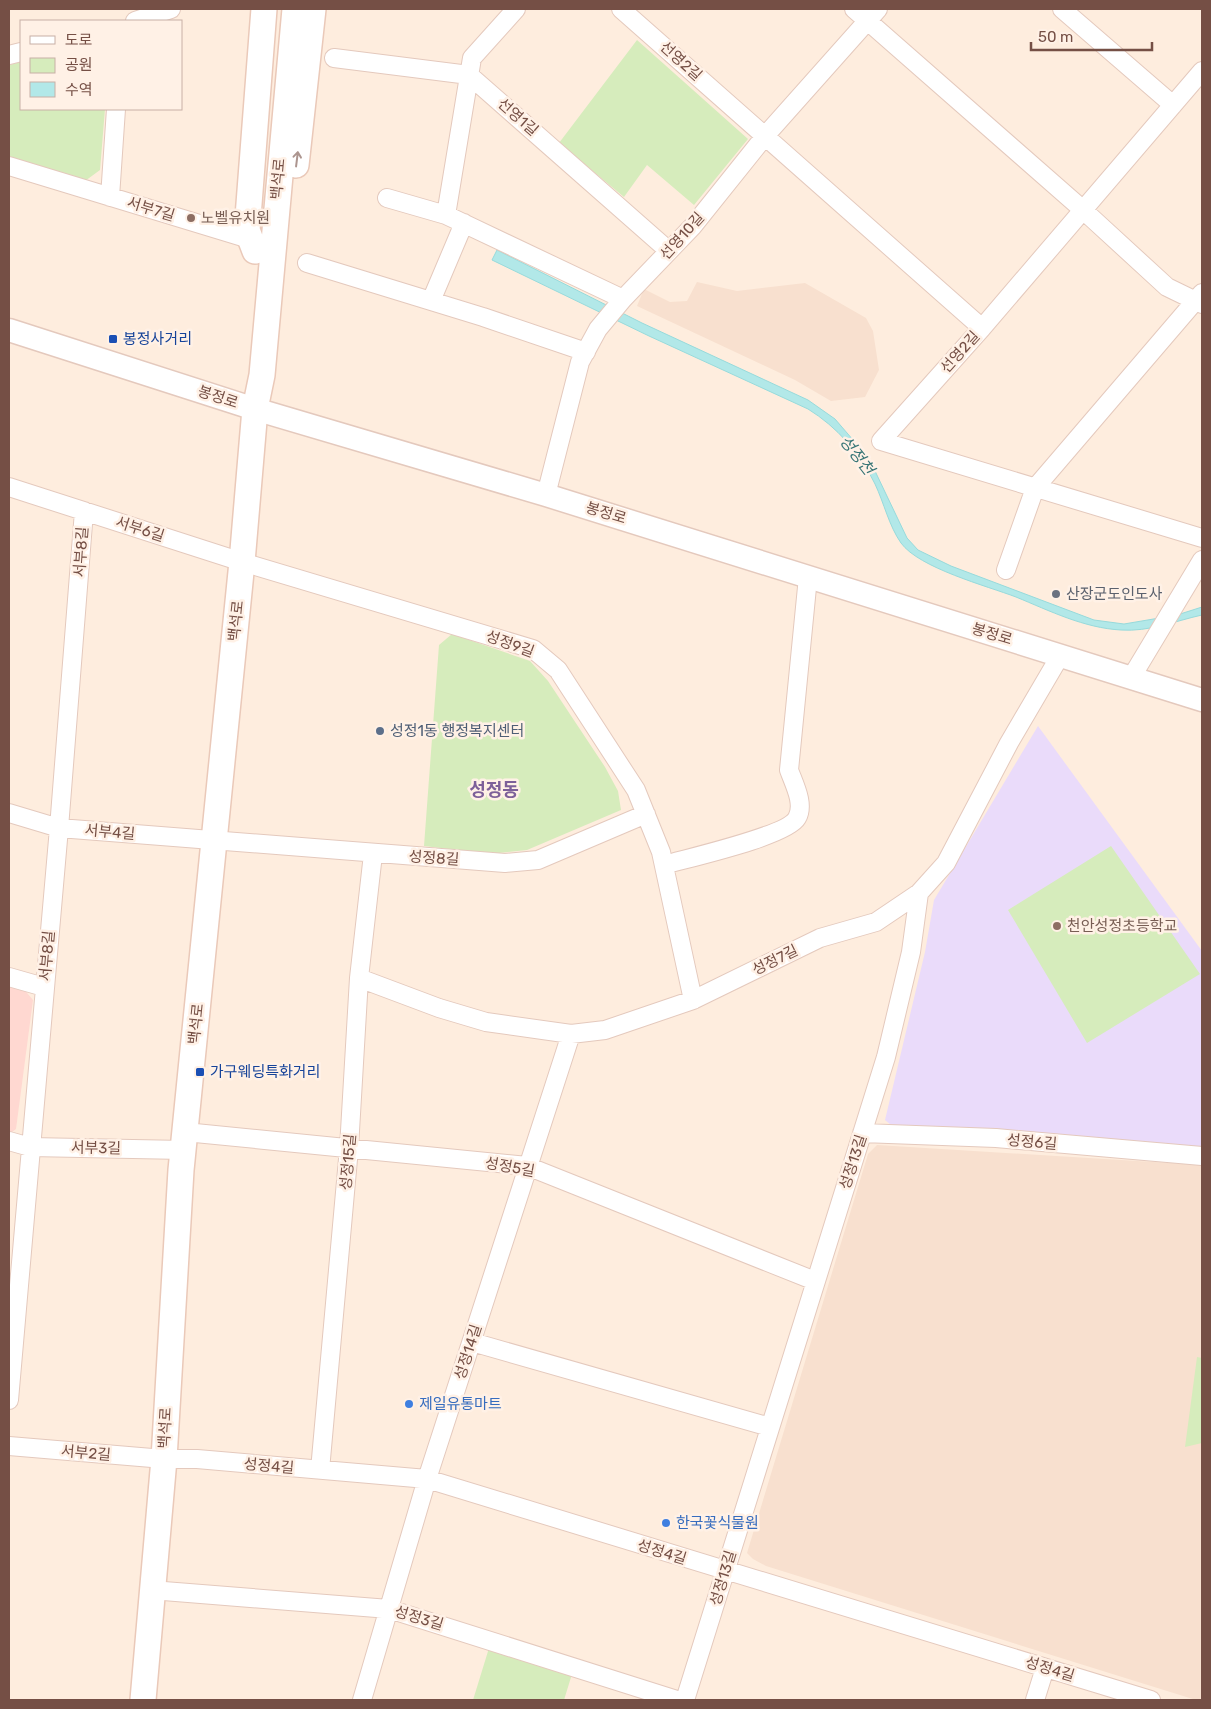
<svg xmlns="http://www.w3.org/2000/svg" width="1211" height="1709" font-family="Rubik,'Noto Sans KR',sans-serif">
<rect width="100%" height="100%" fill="#feedde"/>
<path fill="#f8e0cf" d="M 697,282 L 737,291 L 805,283 L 866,318 L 873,331 L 879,370 L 865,397 L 831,401 L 795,380 L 637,306 L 644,289 L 670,302 L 687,301 Z
M 877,1145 L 1202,1165 L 1202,1700 L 1196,1700 L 766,1566 L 753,1559 L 747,1553 L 868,1154 Z"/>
<path fill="#ffd8d1" d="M 9,984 L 22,987 L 33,1000 L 16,1129 L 9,1134 Z"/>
<path fill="#eadbfa" d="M 1038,726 L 1202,951 L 1202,1148 L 891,1125 L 885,1120 L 925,952 L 934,900 Z"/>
<path fill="#d6ecbc" d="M 637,40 L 748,139 L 694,205 L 647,165 L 624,197 L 559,143 Z
M 21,62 L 21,109 L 105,109 L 100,170 L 85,181 L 9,157 L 9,65 Z
M 452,634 L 530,661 L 548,681 L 605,767 L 618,791 L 621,810 L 527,850 L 490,854 L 424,846 L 439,645 Z
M 1111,846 L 1200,974 L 1087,1043 L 1008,910 Z
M 1197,1357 L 1202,1358 L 1202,1443 L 1185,1447 Z
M 489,1648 L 572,1674 L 564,1700 L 473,1700 Z"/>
<path fill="#b2e8e8" stroke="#97dadb" d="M 497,250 L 642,323 L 808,400 L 835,419 L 860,448 L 875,471 L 907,538 L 918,550 L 951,566 L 1094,620 L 1124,624 L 1177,615 L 1202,607 L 1202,615 C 1175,621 1149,632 1121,630 C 1084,628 1050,611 1016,597 C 987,586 919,568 901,543 C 889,526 884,503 875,484 C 860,453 837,427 808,409 L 649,336 L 492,260 Z"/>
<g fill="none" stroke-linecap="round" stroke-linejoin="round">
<defs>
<path id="minor" d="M 621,9 L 982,328 L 881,441 L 1202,538
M 854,9 L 1082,209 L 1167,287 L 1202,304
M 1062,9 L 1173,105
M 135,21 L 171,9
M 9,55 L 21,52
M 334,58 L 469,75 L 669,251
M 9,166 L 249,239
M 110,197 L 116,109
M 387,198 L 446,215 L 623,299
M 446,215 L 472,58 L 516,9
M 307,263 L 483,317 L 586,352
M 431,301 L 464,223
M 982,328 L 1202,71
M 9,487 L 242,562 L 533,649 L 558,670 L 636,790 L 661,852 L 693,1000
M 546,495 L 580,362 L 598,329 L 623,299 L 693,226 L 765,136 L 878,9
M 1006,570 L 1035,488 L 1202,293
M 1131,678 L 1202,560
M 9,813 L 59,828 L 505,863 L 538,860 L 646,814
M 664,865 C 688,858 787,836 797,818 C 805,804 794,784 789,770 L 808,577
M 9,977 L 44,987
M 359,978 L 439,1008 L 486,1022 L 571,1034 L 605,1030 L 693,1000 L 820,938 L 876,922 L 919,893 L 946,863 L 1009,743 L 1060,656
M 185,1132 L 527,1166 L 815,1281
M 862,1133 L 996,1138 L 1202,1156
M 9,1141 L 30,1147 L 184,1150
M 472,1342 L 770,1427
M 9,1400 L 59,828 L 84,511
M 9,1446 L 164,1459 L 197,1459 L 427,1479 L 1151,1700
M 320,1470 L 349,1148 L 359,978 L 373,854
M 151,1590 L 389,1609 L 677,1700
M 362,1700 L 427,1479 L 571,1034
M 685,1700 L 886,1057 L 911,952 L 919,893
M 1035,1700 L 1045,1668"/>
<path id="tertiary" d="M 9,330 L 255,409 L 546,495 L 1202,700"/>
<path id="secondary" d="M 296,165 L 313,9
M 255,251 L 247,230 L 264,9
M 143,1700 L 164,1459 L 181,1170 L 242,562 L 255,409 L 262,375 L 295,9"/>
</defs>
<use href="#minor" stroke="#e4c9bd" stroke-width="20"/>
<use href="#tertiary" stroke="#e4c9bd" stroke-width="25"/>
<use href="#secondary" stroke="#eac9b9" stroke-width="28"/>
<use href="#minor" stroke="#fff" stroke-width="18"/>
<use href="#tertiary" stroke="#fff" stroke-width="22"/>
<use href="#secondary" stroke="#fff" stroke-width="25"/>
</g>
<defs><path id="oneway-shaft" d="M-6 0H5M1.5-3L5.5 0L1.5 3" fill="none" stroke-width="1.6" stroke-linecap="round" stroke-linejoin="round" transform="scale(1.25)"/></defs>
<use stroke="#ac958f" href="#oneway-shaft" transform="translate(297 159) rotate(-83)"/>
<g fill="#8d6e63" stroke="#fff1e6" stroke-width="2">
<circle cx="191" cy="218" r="5"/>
<circle cx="1057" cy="926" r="5"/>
</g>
<g fill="#1a4fb4" stroke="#fff1e6" stroke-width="2">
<rect x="108" y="334" width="10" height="10" rx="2.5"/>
<rect x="195" y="1067" width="10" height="10" rx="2.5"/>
</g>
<circle fill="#6b7280" stroke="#fff1e6" stroke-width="2" cx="1056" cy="594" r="5"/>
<circle fill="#5c6f8a" stroke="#fff1e6" stroke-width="2" cx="380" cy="731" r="5"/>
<g fill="#3f7fe0" stroke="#fff1e6" stroke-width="2">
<circle cx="409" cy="1404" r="5"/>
<circle cx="666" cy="1523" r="5"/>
</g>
<g text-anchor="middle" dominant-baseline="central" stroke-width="5" stroke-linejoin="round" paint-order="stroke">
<g font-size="15" fill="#754f45" stroke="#fff1e6">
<text transform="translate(681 61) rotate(42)">선영2길</text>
<text transform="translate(518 117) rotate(41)">선영1길</text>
<text transform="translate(278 179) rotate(-85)">백석로</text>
<text transform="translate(151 209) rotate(17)">서부7길</text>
<text transform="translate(682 236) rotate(-48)">선영10길</text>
<text transform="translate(960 352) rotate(-48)">선영2길</text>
<text transform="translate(218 397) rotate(18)">봉정로</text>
<text transform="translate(606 513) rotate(17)">봉정로</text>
<text transform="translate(140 529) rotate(18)">서부6길</text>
<text transform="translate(81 552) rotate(-86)">서부8길</text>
<text transform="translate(236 621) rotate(-84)">백석로</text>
<text transform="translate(992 634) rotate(17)">봉정로</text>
<text transform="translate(510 644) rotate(20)">성정9길</text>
<text transform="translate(110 832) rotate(5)">서부4길</text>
<text transform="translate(434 858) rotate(4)">성정8길</text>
<text transform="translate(47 956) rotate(-85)">서부8길</text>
<text transform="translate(775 960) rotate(-26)">성정7길</text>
<text transform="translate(196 1024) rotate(-84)">백석로</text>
<text transform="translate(1032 1142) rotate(5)">성정6길</text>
<text transform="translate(96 1148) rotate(1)">서부3길</text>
<text transform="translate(348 1162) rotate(-85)">성정15길</text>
<text transform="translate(853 1162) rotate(-72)">성정13길</text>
<text transform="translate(510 1167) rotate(10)">성정5길</text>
<text transform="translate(468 1352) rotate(-72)">성정14길</text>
<text transform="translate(165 1428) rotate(-87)">백석로</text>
<text transform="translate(86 1453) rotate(5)">서부2길</text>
<text transform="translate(269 1466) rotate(5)">성정4길</text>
<text transform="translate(662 1552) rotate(17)">성정4길</text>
<text transform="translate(723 1578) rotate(-73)">성정13길</text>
<text transform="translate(419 1618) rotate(17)">성정3길</text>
<text transform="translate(1050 1669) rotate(17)">성정4길</text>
</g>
<g font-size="15" fill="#785e54" stroke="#fff1e6" text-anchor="start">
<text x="201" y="218">노벨유치원</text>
<text x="1067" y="926">천안성정초등학교</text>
</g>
<g font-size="15" fill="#164399" stroke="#fff1e6" text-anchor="start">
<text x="123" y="339">봉정사거리</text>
<text x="210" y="1072">가구웨딩특화거리</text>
</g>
<g font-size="15" fill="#5b616d" stroke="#fff1e6" text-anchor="start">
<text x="1066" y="594">산장군도인도사</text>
</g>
<g font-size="15" fill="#4e5e75" stroke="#fff1e6" text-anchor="start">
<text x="390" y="731">성정1동 행정복지센터</text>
</g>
<g font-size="15" fill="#366cbe" stroke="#fff1e6" text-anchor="start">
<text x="419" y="1404">제일유통마트</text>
<text x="676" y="1523">한국꽃식물원</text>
</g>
<g font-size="16" font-style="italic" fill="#357475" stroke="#fff1e6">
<text transform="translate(857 455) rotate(52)">성정천</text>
</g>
<g font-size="18" font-weight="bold" fill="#7d6099" stroke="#fff1e6">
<text x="494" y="790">성정동</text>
</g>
</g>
<rect width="1211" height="1709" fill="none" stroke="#754f45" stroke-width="20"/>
<rect x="20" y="20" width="162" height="90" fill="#fff1e6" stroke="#c8b0a6"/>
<rect x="30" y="36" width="25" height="8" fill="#ffffff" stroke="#c8b0a6"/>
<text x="65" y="45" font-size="15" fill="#754f45">도로</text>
<rect x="30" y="58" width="25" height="15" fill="#d6ecbc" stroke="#c8b0a6"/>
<text x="65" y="70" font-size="15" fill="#754f45">공원</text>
<rect x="30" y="82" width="25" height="15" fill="#b2e8e8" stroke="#c8b0a6"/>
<text x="65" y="95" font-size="15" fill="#754f45">수역</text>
<path d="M1031 42v8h121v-8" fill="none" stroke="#754f45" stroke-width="2.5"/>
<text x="1038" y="42" font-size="15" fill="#754f45" stroke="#fff1e6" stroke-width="4" paint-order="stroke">50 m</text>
</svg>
